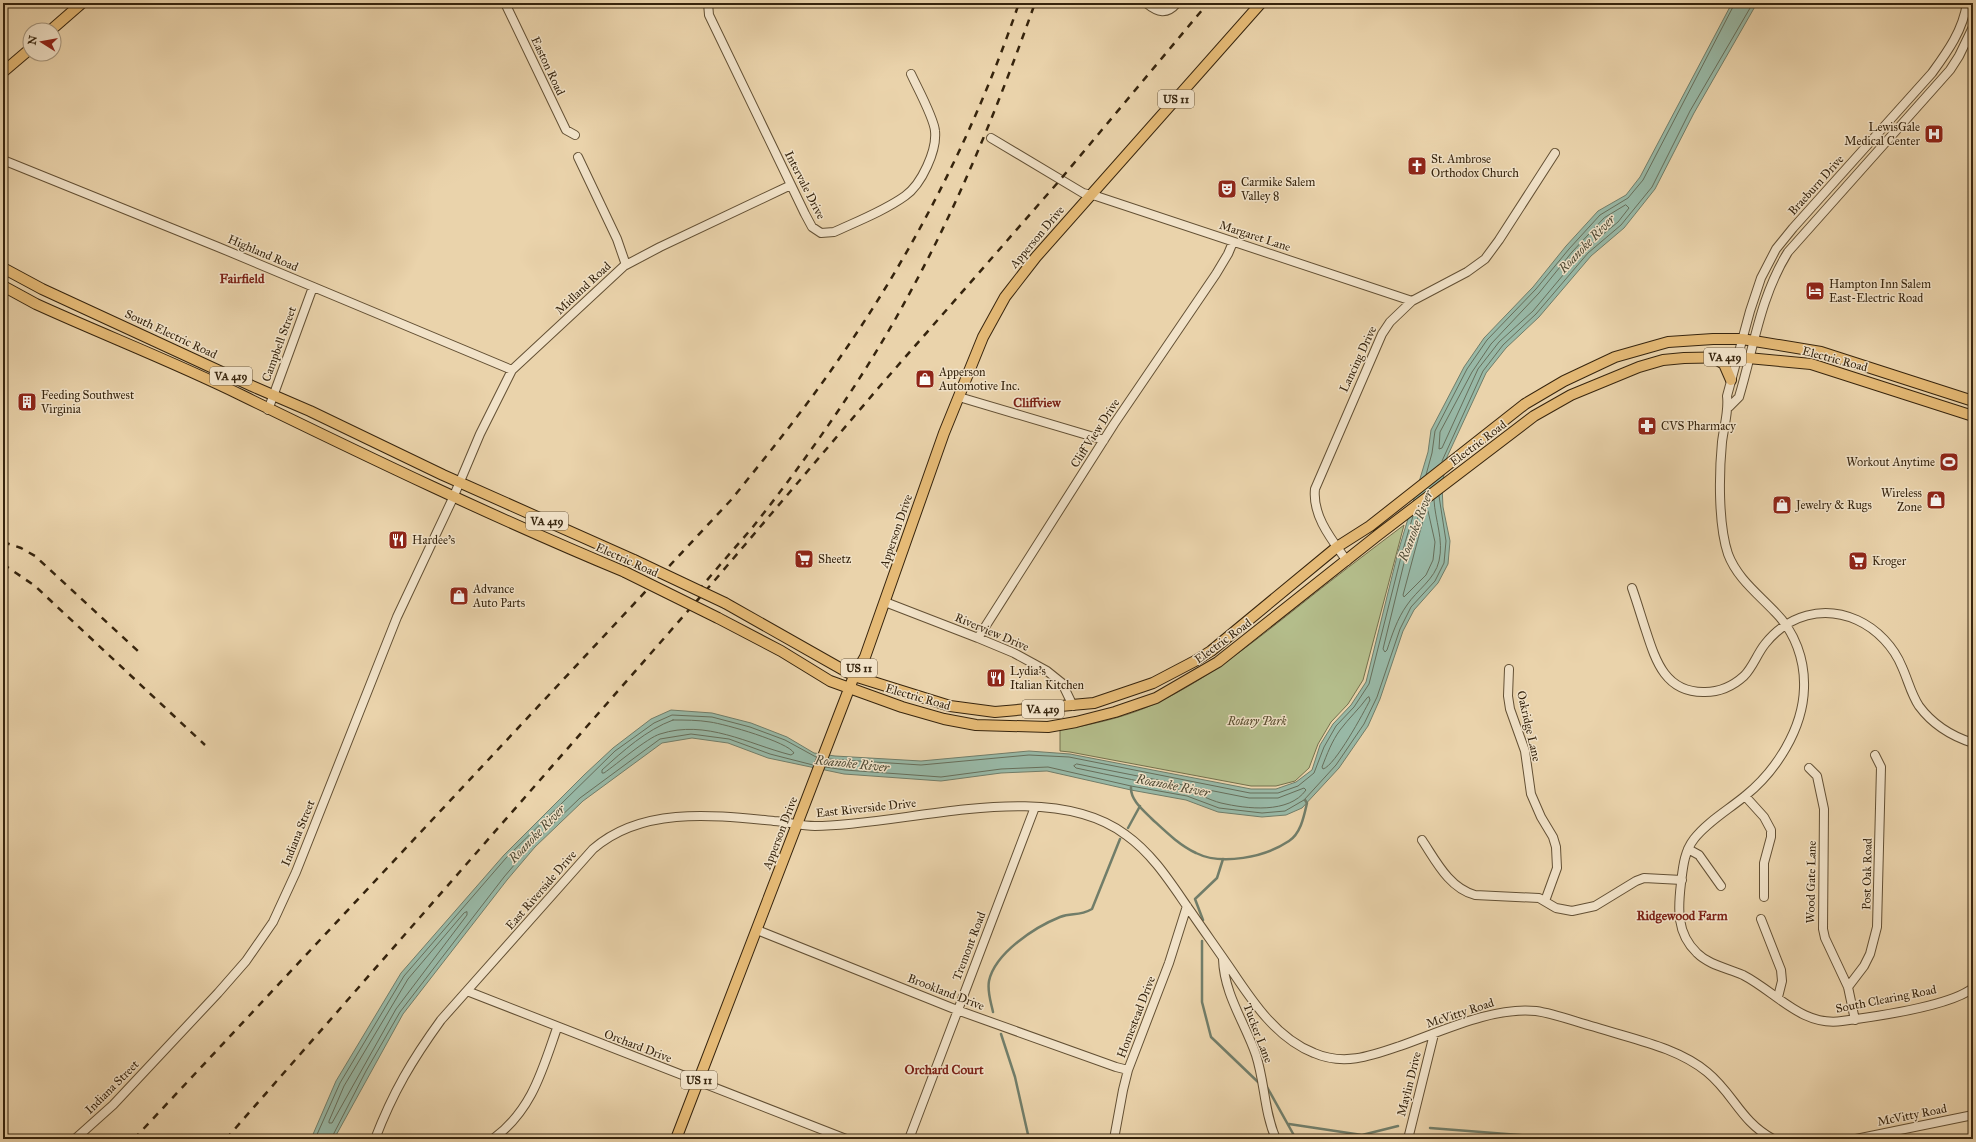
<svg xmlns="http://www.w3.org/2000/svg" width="1976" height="1142" font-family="'IM FELL Great Primer',serif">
<rect width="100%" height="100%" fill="#ead3ab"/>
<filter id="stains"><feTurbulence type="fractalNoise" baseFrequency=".005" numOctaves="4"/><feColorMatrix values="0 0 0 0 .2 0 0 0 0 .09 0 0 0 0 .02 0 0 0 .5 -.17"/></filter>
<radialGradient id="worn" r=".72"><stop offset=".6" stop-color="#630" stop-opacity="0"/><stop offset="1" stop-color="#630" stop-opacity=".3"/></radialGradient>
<path fill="#b4bd8b" stroke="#75704c" d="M 1404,525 L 1363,680 L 1348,704 L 1331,722 L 1318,744 L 1309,768 L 1295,781 L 1276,786 L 1251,786 L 1070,752 L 1060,751 L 1060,730 C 1089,725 1118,719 1145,708 C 1200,685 1247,647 1294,610 C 1330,581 1367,553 1404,525 Z"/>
<path fill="#98b8a6" stroke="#717d69" d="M 1732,3 L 1757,3 L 1694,113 L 1655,189 L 1624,228 L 1591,256 L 1539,317 L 1506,348 L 1486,373 L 1447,457 L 1442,486 L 1443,507 L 1450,541 L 1448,564 L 1438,583 L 1414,610 L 1403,631 L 1380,699 L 1368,726 L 1339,768 L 1302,808 L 1286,815 L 1262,817 L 1218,812 L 1186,800 L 1131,790 L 1047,771 L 1001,773 L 941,781 L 844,774 L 768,758 L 728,743 L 692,738 L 662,743 L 583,801 L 535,847 L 507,880 L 403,1014 L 334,1139 L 311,1139 L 336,1081 L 401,973 L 504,855 L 584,775 L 613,748 L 651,719 L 671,710 L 712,713 L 751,723 L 787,737 L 814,753 L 835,756 L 921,761 L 1029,751 L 1070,754 L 1251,789 L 1276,789 L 1296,782 L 1312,770 L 1320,745 L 1333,724 L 1351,705 L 1366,682 L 1398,552 L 1428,452 L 1431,430 L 1464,367 L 1484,338 L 1533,287 L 1566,246 L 1598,211 L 1626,195 L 1640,177 Z"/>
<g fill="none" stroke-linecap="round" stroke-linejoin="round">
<path stroke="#676e5a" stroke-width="1" d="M 1626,205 L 1629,208 L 1618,222 L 1584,250 L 1533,311 L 1499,342 L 1478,369 L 1442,448 L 1439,449 L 1440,432 L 1472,372 L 1491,344 L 1539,293 L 1572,252 L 1604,218 Z
M 1442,461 L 1483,371 L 1503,345 L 1536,314 L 1588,253 L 1621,225 L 1652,187 L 1690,111 L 1753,3
M 1426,475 L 1432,453 L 1435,431 L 1467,369 L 1487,340 L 1536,289 L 1569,249 L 1600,215 L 1628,198 L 1643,180 L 1735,3
M 1420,511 L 1406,555 L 1383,649 L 1385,652 L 1387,650 C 1392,635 1397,619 1407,605 C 1417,590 1435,579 1439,561 C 1444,540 1435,520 1434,500
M 1428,511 L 1435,542 L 1433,560 L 1426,575 L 1404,597 L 1403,595 L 1425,513 Z
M 1369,697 L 1370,700 C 1364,712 1335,766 1323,769 L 1322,767 C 1327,754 1332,741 1340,730 C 1349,718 1359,709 1367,698 Z
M 673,720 C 685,720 698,720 710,722 C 725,724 788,742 794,753 L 791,755 C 748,744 706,719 660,734 C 647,738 617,764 604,773 L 602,773 L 602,770 C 623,751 646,730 673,720 Z
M 828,759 L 921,765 L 1029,755 L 1069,757 L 1250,793 L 1278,793 L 1298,786 L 1314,773 L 1324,747 L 1336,726 L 1354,707 L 1369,684 L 1402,553 L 1413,516
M 1077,764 L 1249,798 L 1278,798 L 1304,788 L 1306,790 C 1289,814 1247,809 1221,803 C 1209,800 1198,793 1186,791 C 1150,783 1113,776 1076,768 L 1074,766 Z
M 825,767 L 845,770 L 941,777 L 1001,769 L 1048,767 L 1131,786 L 1187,796 L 1219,808 L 1262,813 L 1285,811 L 1304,800 L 1336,765 L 1364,724 L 1377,697 L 1400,629 L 1411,607 L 1435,581 L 1444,563 L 1446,541 L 1439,496
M 467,912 L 467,915 L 396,1009 L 332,1123 L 329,1123 L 329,1121 L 344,1086 L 408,979 L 464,913 Z
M 315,1139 L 340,1083 L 404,976 L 506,858 L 615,751 L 654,723 L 672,715 L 712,717 L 750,727 L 785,740 L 816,757
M 331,1139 L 366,1071 L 400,1012 L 504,877 L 532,844 L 580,798 L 660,739 L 691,734 L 729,739 L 770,754 L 813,765"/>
<path stroke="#717d69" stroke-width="2.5" d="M 1131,787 C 1130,800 1144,811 1152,819 C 1165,831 1179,845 1196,853 C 1222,866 1265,857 1289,841 C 1301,833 1304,816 1307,803 L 1305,800
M 1128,828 L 1140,806
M 1203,920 L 1195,899 L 1217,878 L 1223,859
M 1202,941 L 1202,1002 L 1211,1037 L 1258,1082
M 993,1012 C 991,1002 987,992 989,981 C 995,953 1035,927 1060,917 C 1072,912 1078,917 1092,909 L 1120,839
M 1001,1034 L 1015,1077 L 1029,1139
M 1267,1087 L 1296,1139
M 1289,1124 L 1362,1135 L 1398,1126
M 1430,1128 L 1571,1139"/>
<defs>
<path id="minor" d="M 505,3 L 566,130 L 575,135
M 708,3 L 709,15 L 805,214 L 812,227 L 821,233 L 834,232 C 858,221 884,211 905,196 C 922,184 937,150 935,131 C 934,118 917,87 911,74
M 1146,3 C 1158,13 1167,15 1177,3
M 1967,3 C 1963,30 1948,51 1932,73 L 1793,228 L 1776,249 L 1761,278 L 1750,311 L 1727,396 C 1729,411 1724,426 1722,442 C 1719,473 1718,524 1728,554 C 1737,578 1757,593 1775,612 C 1795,632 1805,660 1804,688 C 1803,729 1776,771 1745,796 C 1728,810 1707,822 1694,839 C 1684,852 1683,867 1681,883 C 1678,908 1676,933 1697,953 C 1709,965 1727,968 1743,975 C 1776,992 1802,1027 1842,1021 C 1873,1017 1950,1006 1973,988
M 991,138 L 1083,193 L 1096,196 L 1412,301
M 578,157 L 617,239 L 626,265
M 3,160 L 218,247 L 512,370
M 959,397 L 1104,440
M 1729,407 L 1739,397 C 1754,347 1760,297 1788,252 L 1950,70 L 1959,56 L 1973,27
M 268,410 L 313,287
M 1347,561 C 1332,540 1312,516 1315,489 L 1382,334 L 1390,322 L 1412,301 L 1467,272 L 1485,259 L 1499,240 L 1555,153
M 1632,588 C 1637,602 1641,616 1646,631 C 1656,662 1666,693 1705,692 C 1720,692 1733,686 1744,676 C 1753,667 1757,654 1765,644 C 1788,615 1823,605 1857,620 C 1877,629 1894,647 1902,667 C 1908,680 1911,694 1919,706 C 1933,725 1951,736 1973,743
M 885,602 L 978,638 L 1014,653 L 1047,671 L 1062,683 L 1073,706
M 978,638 L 1114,424 L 1216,274 L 1228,254 L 1233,242
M 1509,669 L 1508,696 L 1510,709 L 1525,751 L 1531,794 L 1541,817 L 1553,837 L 1556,847 L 1557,868 L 1545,901
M 1809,768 L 1817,776 L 1824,809 L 1823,929 L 1825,938 L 1848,987 L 1855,1020
M 1745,796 L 1764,817 L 1771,830 L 1771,837 L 1764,863 L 1764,897
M 1422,840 C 1436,861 1449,888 1475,895 L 1539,898 L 1556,908 L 1572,911 L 1595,906 L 1636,881 L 1644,878 L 1682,880
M 1688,849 L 1699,855 L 1721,886
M 1761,919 L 1781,970 L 1782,981 L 1778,997
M 757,930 L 957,1010 L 1116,1067 L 1128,1070
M 1223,959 C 1224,994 1245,1023 1256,1055 C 1265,1083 1264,1112 1276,1139
M 1848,987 L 1864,966 L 1870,954 L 1877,927 L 1881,767 L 1875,755
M 467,991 L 846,1139
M 75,1139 L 113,1105 L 218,993 L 246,961 L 273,922 L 296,872 L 397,617 L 453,498 L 480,434 L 512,370 L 624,266 L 660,247 L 791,185
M 375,1139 C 393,1092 412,1060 441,1020 L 593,849 C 642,806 714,815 774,821 C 788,822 801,826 815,826 C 905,826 1048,776 1126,835 C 1154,855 1172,885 1191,912 C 1204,931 1217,949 1230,968 C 1252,1001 1276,1038 1314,1053 C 1344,1066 1371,1056 1400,1046 C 1440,1032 1494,1006 1536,1011 C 1556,1014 1576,1022 1595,1027 C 1632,1039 1677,1047 1707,1072 C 1734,1094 1740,1121 1773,1139
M 493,1139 C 532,1110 542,1071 557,1028
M 909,1139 L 1035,807
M 1114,1139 L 1123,1090 L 1128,1070 L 1169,963 L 1187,906
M 1408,1139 L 1434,1034
M 1856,1139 L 1973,1115"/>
<path id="major" d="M 51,30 L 82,3
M 3,72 L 30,49
M 3,268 L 42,289 L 252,386 L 310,411 L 443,475 L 634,560
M 3,286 L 36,304 C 104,335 174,362 241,395 C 368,457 495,518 625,572
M 1714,358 L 1724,364 L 1731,380
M 725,603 L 854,676 L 950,706 L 995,712 L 1094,703 L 1153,683 L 1195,661 L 1211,651 L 1337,547 L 1370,526 L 1525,404 L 1564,381 L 1615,357 L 1668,342 L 1713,339 L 1742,339 L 1821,352 L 1973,401
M 718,618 L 781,651 L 830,681 L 902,707 L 944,719 L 976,725 L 1048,727 L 1076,722 L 1115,712 L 1156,698 L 1218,662 L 1378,535 L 1534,416 L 1571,395 L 1639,367 L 1663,360 L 1684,358 L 1737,357 L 1811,364 L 1973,416
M 676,1139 L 854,676 L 865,657 L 944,433 L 983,337 L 1005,297 L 1036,257 L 1261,3"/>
</defs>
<use href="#minor" stroke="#635034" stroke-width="10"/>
<use href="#major" stroke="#36240d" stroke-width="12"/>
<use href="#minor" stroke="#f1e2c8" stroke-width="8"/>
<use href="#major" stroke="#e5ba76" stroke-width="10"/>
<path stroke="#36240d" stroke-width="2.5" stroke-dasharray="7 7" stroke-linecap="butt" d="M 3,542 L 21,548 L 35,556 L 140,653
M 3,564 L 35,586 L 205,745
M 698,591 C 716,569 734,549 752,528 C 807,459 865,376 907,298 C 959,204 999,104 1035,3
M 134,1139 L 731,500 C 769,453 807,406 841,356 C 916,248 977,127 1019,3
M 226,1139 L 715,580 L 880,386 L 1060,180 L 1208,3"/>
<defs>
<path id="major-bridge" d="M 634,560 L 725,603
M 625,572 L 718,618"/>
</defs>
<use href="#major-bridge" stroke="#36240d" stroke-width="12" stroke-linecap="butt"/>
<use href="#major-bridge" stroke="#e5ba76" stroke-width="10"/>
</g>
<defs>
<symbol id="hospital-square" viewBox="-11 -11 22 22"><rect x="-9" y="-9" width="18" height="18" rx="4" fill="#8f2418" stroke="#f1e2c8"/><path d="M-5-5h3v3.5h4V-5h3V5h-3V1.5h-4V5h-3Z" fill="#fff"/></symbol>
<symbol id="church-square" viewBox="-11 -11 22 22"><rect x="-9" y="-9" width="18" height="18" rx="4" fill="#8f2418" stroke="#f1e2c8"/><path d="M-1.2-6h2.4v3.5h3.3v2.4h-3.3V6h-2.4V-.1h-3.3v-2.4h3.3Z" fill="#fff"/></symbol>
<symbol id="theatre-square" viewBox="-11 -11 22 22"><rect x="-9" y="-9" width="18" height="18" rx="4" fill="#8f2418" stroke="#f1e2c8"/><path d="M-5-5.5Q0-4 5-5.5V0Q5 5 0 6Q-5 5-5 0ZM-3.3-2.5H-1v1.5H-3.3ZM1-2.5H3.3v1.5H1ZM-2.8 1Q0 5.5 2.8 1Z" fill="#fff"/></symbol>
<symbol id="hotel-square" viewBox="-11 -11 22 22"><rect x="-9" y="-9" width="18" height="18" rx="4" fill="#8f2418" stroke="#f1e2c8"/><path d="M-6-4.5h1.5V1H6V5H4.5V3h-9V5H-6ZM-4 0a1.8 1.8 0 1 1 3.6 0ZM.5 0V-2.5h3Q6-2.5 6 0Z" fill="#fff"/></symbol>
<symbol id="shop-square" viewBox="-11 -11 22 22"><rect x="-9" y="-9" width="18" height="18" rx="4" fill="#8f2418" stroke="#f1e2c8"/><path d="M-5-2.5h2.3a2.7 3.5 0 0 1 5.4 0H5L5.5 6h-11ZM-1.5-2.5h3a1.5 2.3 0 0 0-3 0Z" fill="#fff"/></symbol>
<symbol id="building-square" viewBox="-11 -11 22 22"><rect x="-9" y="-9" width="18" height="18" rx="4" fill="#8f2418" stroke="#f1e2c8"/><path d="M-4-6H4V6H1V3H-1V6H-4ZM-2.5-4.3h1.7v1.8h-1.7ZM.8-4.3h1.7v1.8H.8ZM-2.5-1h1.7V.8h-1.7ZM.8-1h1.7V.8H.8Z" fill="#fff"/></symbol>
<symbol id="pharmacy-square" viewBox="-11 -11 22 22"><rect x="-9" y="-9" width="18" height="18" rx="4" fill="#8f2418" stroke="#f1e2c8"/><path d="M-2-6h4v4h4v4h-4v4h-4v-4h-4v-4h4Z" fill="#fff"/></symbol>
<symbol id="stadium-square" viewBox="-11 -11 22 22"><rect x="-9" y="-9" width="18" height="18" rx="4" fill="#8f2418" stroke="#f1e2c8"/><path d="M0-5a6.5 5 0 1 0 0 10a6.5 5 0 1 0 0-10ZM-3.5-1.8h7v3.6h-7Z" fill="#fff"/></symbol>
<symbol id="restaurant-square" viewBox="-11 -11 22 22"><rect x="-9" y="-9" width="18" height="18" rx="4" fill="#8f2418" stroke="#f1e2c8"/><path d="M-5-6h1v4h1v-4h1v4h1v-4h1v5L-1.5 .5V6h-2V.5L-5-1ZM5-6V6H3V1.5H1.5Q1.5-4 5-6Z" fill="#fff"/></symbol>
<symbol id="supermarket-square" viewBox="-11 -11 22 22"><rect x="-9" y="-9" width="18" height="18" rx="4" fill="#8f2418" stroke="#f1e2c8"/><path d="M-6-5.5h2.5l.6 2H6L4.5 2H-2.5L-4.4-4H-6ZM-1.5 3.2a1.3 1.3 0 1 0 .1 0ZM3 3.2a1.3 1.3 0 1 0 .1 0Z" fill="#fff"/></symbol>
</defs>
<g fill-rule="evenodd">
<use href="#hospital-square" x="1923" y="123" width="22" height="22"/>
<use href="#church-square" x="1406" y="155" width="22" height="22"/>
<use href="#theatre-square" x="1216" y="178" width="22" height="22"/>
<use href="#hotel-square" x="1804" y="280" width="22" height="22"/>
<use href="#shop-square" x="914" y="368" width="22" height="22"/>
<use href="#building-square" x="16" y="391" width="22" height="22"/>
<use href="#pharmacy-square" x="1636" y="415" width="22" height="22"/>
<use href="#stadium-square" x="1938" y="451" width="22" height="22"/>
<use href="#shop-square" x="1925" y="489" width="22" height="22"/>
<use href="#shop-square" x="1771" y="494" width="22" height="22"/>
<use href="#restaurant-square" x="387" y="529" width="22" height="22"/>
<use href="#supermarket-square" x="793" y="548" width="22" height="22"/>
<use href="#supermarket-square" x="1847" y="550" width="22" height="22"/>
<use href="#shop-square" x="448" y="585" width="22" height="22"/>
<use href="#restaurant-square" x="985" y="667" width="22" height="22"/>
</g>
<g text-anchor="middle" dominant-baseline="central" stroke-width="3" stroke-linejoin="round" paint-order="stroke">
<g fill="#f1e2c8" stroke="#6e5d45" stroke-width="1">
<rect x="1158" y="90" width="36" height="18" rx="3"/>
<rect x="1704" y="348" width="42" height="18" rx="3"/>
<rect x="210" y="367" width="42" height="18" rx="3"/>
<rect x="526" y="512" width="42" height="18" rx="3"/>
<rect x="841" y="659" width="36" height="18" rx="3"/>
<rect x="1022" y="700" width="42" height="18" rx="3"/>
<rect x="681" y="1071" width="36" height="18" rx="3"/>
</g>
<g font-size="11" font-weight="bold" fill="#36240d">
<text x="1176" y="99">US 11</text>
<text x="1725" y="357">VA 419</text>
<text x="231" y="376">VA 419</text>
<text x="547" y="521">VA 419</text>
<text x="859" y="668">US 11</text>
<text x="1043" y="709">VA 419</text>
<text x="699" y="1080">US 11</text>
</g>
<g font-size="12" fill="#36240d" stroke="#f1e2c8">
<text transform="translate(548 66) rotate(65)">Easton Road</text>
<text transform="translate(805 185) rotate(63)">Intervale Drive</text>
<text transform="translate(1816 185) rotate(-48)">Braeburn Drive</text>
<text transform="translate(1255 236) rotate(18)">Margaret Lane</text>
<text transform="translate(1037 237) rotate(-50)">Apperson Drive</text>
<text transform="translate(263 253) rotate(23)">Highland Road</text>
<text transform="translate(583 288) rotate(-43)">Midland Road</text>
<text transform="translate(171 334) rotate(25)">South Electric Road</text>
<text transform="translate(279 344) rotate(-70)">Campbell Street</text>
<text transform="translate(1358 359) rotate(-65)">Lancing Drive</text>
<text transform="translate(1835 359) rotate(15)">Electric Road</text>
<text transform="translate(1095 433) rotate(-57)">Cliff View Drive</text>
<text transform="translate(1478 443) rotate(-37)">Electric Road</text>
<text transform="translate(896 531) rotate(-71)">Apperson Drive</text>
<text transform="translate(627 560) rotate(24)">Electric Road</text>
<text transform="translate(992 632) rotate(23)">Riverview Drive</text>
<text transform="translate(1223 641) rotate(-36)">Electric Road</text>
<text transform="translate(918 697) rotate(16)">Electric Road</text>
<text transform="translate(1529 726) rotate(77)">Oakridge Lane</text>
<text transform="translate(866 808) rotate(-6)">East Riverside Drive</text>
<text transform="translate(298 833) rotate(-68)">Indiana Street</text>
<text transform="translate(780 833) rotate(-69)">Apperson Drive</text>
<text transform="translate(1867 874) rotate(-89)">Post Oak Road</text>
<text transform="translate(1811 882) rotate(-89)">Wood Gate Lane</text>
<text transform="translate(541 890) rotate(-49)">East Riverside Drive</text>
<text transform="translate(969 946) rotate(-69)">Tremont Road</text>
<text transform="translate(946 992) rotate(21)">Brookland Drive</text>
<text transform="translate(1886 999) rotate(-11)">South Clearing Road</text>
<text transform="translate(1460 1013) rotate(-18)">McVitty Road</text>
<text transform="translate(1136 1017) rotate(-69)">Homestead Drive</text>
<text transform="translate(1258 1033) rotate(69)">Tucker Lane</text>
<text transform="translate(638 1046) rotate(21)">Orchard Drive</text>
<text transform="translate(1409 1084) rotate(-76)">Maylin Drive</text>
<text transform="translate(112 1087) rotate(-45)">Indiana Street</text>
<text transform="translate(1912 1115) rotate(-11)">McVitty Road</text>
</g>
<g font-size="12" fill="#36240d" stroke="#f1e2c8" text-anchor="start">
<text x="1920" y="127" text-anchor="end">LewisGale<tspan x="1920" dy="14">Medical Center</tspan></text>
<text x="1431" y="159">St. Ambrose<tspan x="1431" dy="14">Orthodox Church</tspan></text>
<text x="1241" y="182">Carmike Salem<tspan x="1241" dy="14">Valley 8</tspan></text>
<text x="1829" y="284">Hampton Inn Salem<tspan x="1829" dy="14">East-Electric Road</tspan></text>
<text x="939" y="372">Apperson<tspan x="939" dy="14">Automotive Inc.</tspan></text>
<text x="41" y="395">Feeding Southwest<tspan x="41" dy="14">Virginia</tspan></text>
<text x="1661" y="426">CVS Pharmacy</text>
<text x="1935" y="462" text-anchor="end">Workout Anytime</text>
<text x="1922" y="493" text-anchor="end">Wireless<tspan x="1922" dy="14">Zone</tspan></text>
<text x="1796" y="505">Jewelry &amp; Rugs</text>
<text x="412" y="540">Hardee's</text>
<text x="818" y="559">Sheetz</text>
<text x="1872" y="561">Kroger</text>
<text x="473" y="589">Advance<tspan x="473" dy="14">Auto Parts</tspan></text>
<text x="1010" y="671">Lydia's<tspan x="1010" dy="14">Italian Kitchen</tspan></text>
</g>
<g font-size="12" font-style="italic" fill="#564a2c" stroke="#f1e2c8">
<text x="1257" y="721">Rotary Park</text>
</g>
<g font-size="13" font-style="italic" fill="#4e4933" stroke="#f1e2c8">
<text transform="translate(1587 244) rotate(-46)">Roanoke River</text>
<text transform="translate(1416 526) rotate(-69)">Roanoke River</text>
<text transform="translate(852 764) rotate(6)">Roanoke River</text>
<text transform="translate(1173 786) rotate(11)">Roanoke River</text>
<text transform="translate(537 834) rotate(-46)">Roanoke River</text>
</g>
<g font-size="13" font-weight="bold" fill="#7a1f14" stroke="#f1e2c8">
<text x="242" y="279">Fairfield</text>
<text x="1037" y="403">Cliffview</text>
<text x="1682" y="916">Ridgewood Farm</text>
<text x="944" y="1070">Orchard Court</text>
</g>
</g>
<rect width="1976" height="1142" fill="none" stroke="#ead3ab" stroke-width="16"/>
<rect x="4" y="4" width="1968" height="1134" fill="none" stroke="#36240d" stroke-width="2"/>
<rect x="8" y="8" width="1960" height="1126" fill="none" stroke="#36240d"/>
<g transform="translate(42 42) rotate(281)"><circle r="19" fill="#f1e2c8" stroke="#a6967d"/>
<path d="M0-3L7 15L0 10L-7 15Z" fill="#8f2418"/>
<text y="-6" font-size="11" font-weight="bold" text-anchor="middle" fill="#36240d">N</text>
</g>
<rect width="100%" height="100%" filter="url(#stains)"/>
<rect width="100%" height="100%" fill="url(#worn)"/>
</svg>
